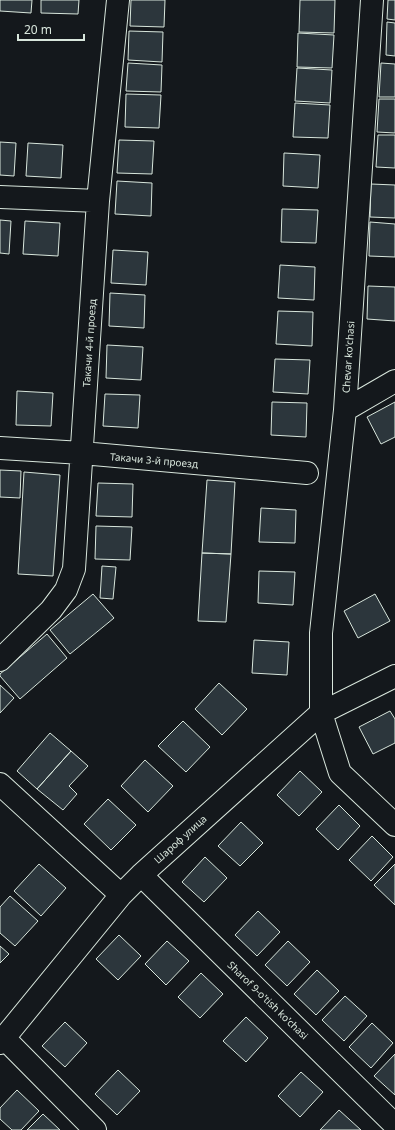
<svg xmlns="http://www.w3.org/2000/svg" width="395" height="1130" font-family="'Noto Sans',sans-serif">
<rect width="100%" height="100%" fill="#14181c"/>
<path fill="#2c363c" stroke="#d8e6dc" d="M 0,0 L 32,0 L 31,13 L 0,11 Z
M 41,0 L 79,0 L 78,14 L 41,13 Z
M 131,0 L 165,0 L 164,27 L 130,26 Z
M 300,0 L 335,0 L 334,33 L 299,32 Z
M 388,0 L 395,0 L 395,20 L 387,19 Z
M 387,22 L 395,23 L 395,56 L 386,55 Z
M 129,31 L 163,32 L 162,62 L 128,60 Z
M 298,33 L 334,35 L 332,68 L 297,67 Z
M 128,63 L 162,65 L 161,92 L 126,91 Z
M 381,63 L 395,64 L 395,97 L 379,97 Z
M 297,68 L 332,70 L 330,103 L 295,101 Z
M 126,94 L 161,95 L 159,128 L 125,127 Z
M 379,99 L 395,99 L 395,133 L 377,132 Z
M 295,103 L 330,105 L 328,138 L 293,137 Z
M 378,135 L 395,135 L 395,168 L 376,167 Z
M 119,140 L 154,141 L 152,174 L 117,173 Z
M 0,142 L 16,143 L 14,176 L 0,175 Z
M 28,143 L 63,145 L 61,178 L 26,176 Z
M 284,153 L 320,155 L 318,188 L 283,186 Z
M 117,181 L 152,183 L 151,216 L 115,214 Z
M 371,184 L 395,185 L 395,218 L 370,217 Z
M 282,209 L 318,210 L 316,243 L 281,242 Z
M 0,220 L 11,221 L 9,254 L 0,253 Z
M 25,221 L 60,223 L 58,256 L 23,254 Z
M 370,222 L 395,224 L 395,257 L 369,256 Z
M 113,250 L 148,252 L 146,285 L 111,283 Z
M 280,265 L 315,267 L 314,300 L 278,298 Z
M 368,286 L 395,287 L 395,321 L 367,319 Z
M 110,293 L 145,295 L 144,328 L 109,326 Z
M 278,311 L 313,312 L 312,346 L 276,344 Z
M 107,345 L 143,347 L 141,380 L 106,378 Z
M 275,359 L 310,360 L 308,394 L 273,392 Z
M 17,391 L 53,393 L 51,426 L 16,425 Z
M 105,394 L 140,395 L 138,428 L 103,426 Z
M 272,402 L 307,403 L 306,437 L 271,435 Z
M 395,402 L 395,437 L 381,444 L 367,417 Z
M 0,470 L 21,471 L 20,498 L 0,497 Z
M 24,472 L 60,475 L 53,576 L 18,574 Z
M 207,480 L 235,482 L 231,554 L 202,553 Z
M 98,483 L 133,484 L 132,517 L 96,516 Z
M 261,508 L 296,510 L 295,543 L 259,542 Z
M 96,526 L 132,527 L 130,560 L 95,559 Z
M 202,553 L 231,554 L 226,622 L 198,621 Z
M 102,566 L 116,567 L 113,599 L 100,598 Z
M 259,571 L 295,572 L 293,605 L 258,603 Z
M 93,594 L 114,618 L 70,654 L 50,630 Z
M 375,594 L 390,621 L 358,638 L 344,611 Z
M 47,634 L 67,658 L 20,699 L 0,676 L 0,674 Z
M 254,640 L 289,642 L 287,675 L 252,673 Z
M 219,683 L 247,709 L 222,735 L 195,709 Z
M 0,685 L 14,698 L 0,713 Z
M 390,711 L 395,719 L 395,743 L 373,754 L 359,727 Z
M 183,721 L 210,747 L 186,772 L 158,746 Z
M 50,733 L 71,751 L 37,789 L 17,771 Z
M 71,751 L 88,766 L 69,786 L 77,794 L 63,810 L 37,789 Z
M 145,760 L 173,786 L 148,812 L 121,786 Z
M 300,771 L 322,792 L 299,816 L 277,795 Z
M 108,799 L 136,825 L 111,850 L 84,824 Z
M 339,805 L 360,826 L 338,850 L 316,829 Z
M 241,822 L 263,843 L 240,866 L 218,846 Z
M 372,836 L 393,857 L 371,881 L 349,860 Z
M 205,857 L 227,878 L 204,902 L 182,882 Z
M 39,864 L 66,888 L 41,916 L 14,891 Z
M 395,864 L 395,905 L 374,885 Z
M 10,896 L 38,921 L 15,946 L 0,933 L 0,907 Z
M 258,911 L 280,932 L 257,956 L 235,935 Z
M 119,935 L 141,956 L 118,980 L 96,959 Z
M 167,941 L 189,961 L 166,985 L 145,964 Z
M 288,941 L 310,962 L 287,986 L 265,965 Z
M 0,946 L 9,954 L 0,963 Z
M 317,970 L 339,991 L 316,1015 L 294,994 Z
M 201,973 L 223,994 L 200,1018 L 178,997 Z
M 345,996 L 367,1016 L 344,1041 L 322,1020 Z
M 246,1017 L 268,1038 L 246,1062 L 223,1041 Z
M 65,1022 L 87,1043 L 65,1067 L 42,1046 Z
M 372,1023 L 393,1043 L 371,1068 L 349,1047 Z
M 395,1054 L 395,1095 L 374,1076 Z
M 118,1070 L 140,1091 L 117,1115 L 95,1094 Z
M 301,1072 L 323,1092 L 300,1117 L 278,1096 Z
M 17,1090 L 39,1111 L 21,1130 L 12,1130 L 0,1119 L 0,1108 Z
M 339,1110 L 361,1130 L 320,1130 Z
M 43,1114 L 60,1130 L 27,1130 Z"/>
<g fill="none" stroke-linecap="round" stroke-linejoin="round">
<defs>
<path id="minor" d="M 372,0 L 345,410 L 321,633 L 321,713 L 340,773 L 395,825
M 0,197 L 98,201
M 345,410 L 395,381
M 0,448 L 82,453 L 307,473
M 0,660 L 51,610 L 66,590 L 74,569 L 98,201 L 118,0
M 0,784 L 121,895
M 141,875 L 395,1125
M 4,1038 L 95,1130
M 0,1043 L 121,895 L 141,875 L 321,713 L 395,676"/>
</defs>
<use href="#minor" stroke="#d8e6dc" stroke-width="24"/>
<use href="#minor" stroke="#14181c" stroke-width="22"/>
</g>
<g text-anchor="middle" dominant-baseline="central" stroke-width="3" stroke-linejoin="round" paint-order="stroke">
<g font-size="10" fill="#d8e6dc" stroke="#14181c">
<text transform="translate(89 343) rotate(-86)">Такачи 4-й проезд</text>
<text transform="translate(348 357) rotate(-86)">Chevar ko'chasi</text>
<text transform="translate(154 460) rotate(5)">Такачи 3-й проезд</text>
<text transform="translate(180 839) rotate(-42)">Шароф улица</text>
<text transform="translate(268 1000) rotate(44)">Sharof 9-o'tish ko'chasi</text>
</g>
</g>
<path d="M18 34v6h66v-6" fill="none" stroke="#d8e6dc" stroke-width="2"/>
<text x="24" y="34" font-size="12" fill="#d8e6dc" stroke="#14181c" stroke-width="3" paint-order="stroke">20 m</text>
</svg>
